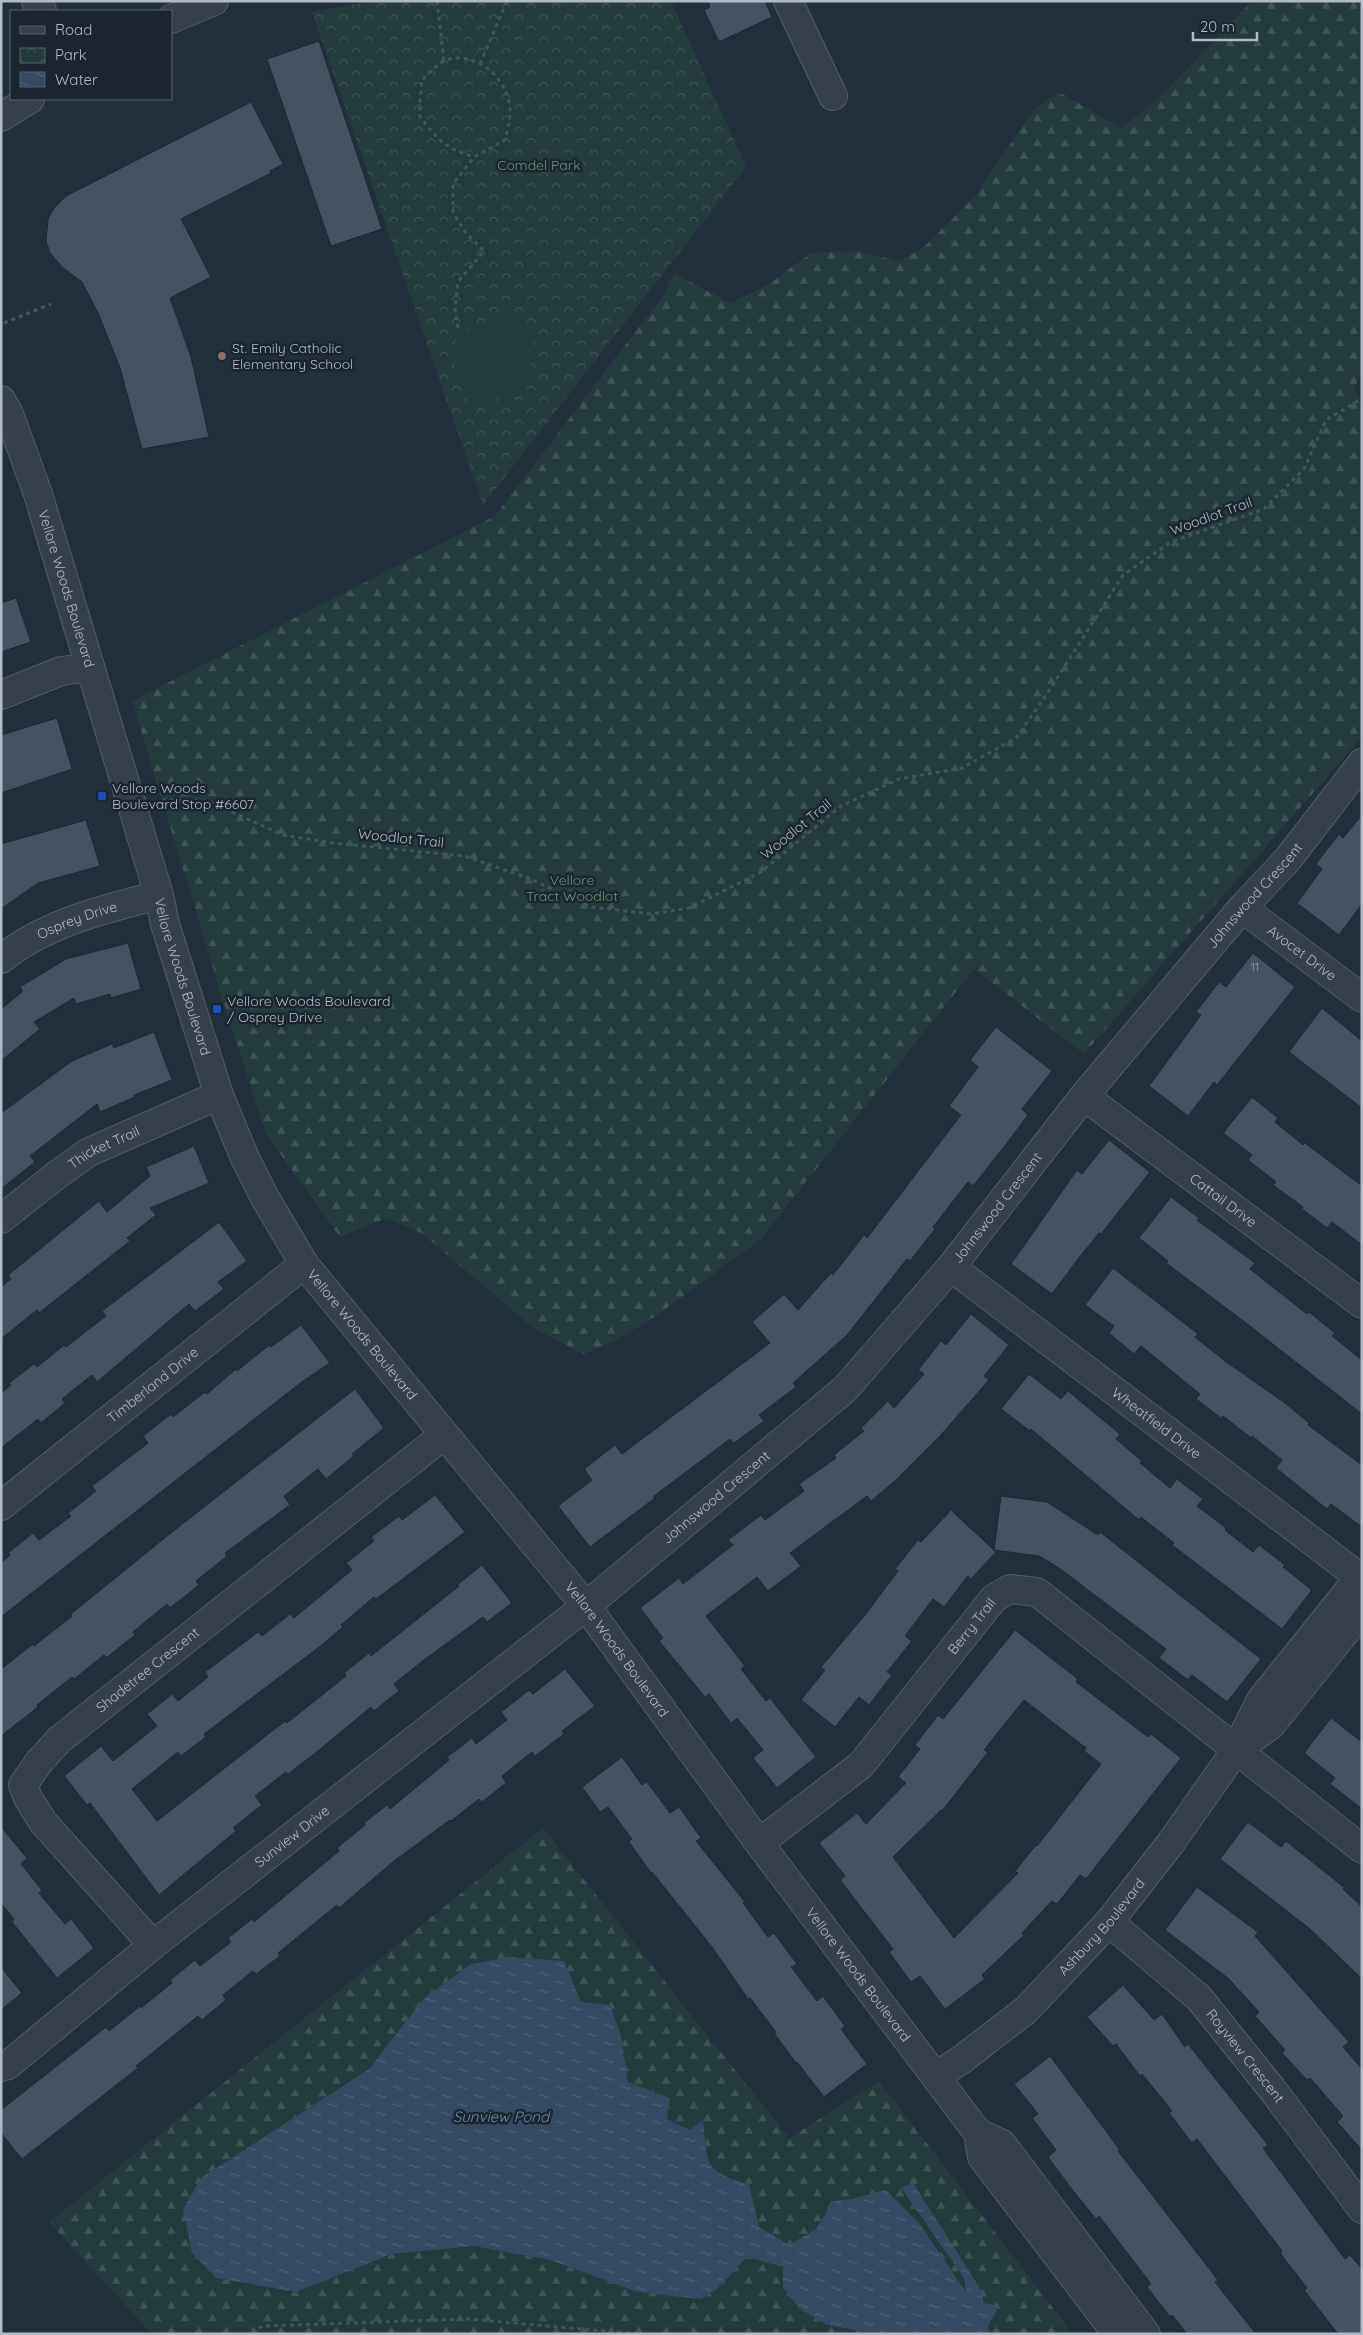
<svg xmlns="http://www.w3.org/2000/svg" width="1363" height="2335" font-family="Quicksand,sans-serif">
<defs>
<pattern id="forest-firs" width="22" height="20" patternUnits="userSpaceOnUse" patternTransform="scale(1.25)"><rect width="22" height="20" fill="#233b3c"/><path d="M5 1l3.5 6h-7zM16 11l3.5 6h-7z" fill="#405557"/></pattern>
<pattern id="park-crowns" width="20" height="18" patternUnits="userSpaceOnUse" patternTransform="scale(1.25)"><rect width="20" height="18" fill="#233b3c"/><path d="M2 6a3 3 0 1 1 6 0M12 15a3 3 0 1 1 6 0" fill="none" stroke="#405557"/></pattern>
<pattern id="water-ripples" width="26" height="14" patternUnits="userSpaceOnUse" patternTransform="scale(1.25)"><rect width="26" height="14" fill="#354b63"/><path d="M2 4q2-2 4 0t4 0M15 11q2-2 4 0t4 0" fill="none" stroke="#506378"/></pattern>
</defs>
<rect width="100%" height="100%" fill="#212e3b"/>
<path fill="url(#forest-firs)" d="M 1252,1 L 1362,1 L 1362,374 L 1354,387 L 1362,406 L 1362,737 L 1084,1054 L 974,969 L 761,1239 L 663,1311 L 619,1339 L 583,1354 L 532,1327 L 423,1234 L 386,1218 L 340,1237 L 266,1134 L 225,1007 L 132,701 L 495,516 L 664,294 L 674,273 L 730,303 L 769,284 L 811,253 L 857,251 L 899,261 L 923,248 L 974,197 L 1035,108 L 1059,92 L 1121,128 L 1157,100 Z
M 543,1828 L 789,2138 L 879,2081 L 1073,2334 L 990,2334 L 980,2287 L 913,2184 L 901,2189 L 964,2278 L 967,2294 L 919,2223 L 886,2190 L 850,2199 L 833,2201 L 816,2229 L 789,2245 L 759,2227 L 749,2184 C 704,2172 708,2164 703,2121 L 690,2130 L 667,2119 L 670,2098 L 628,2082 L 621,2036 L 581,2002 L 564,1961 L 509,1957 L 471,1964 L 424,1998 L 369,2069 L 201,2178 L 216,2278 L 296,2292 L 392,2254 L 474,2246 L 550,2260 L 637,2292 L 716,2290 L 747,2257 L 783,2267 L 783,2288 L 800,2309 L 827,2325 L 876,2334 L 152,2334 L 49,2222 Z"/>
<path fill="url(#park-crowns)" d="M 375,1 L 671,1 L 746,167 L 483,505 L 312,12 Z"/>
<path fill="#233b3c" d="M 524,312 L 534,342 L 531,367 L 514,391 L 471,409 L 449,350 L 463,332 Z"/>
<path fill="url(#water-ripples)" d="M 509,1957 L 564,1961 L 581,2002 L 610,2005 L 621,2036 L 628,2082 L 670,2098 L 667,2119 L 690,2130 L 703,2120 C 708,2163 703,2172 749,2184 L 759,2227 L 789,2245 L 816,2229 L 833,2201 L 850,2199 L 886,2190 L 919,2223 L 966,2292 L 964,2278 L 901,2188 L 913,2183 L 980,2288 L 984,2303 L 999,2306 L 988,2326 L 990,2334 L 876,2334 L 827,2325 L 800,2309 L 783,2288 L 783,2267 L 747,2257 L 716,2290 L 701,2299 L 637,2292 L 550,2260 L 474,2246 L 392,2254 L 296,2292 L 216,2278 L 192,2253 L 183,2209 L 201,2178 L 369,2069 L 424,1998 L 471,1964 Z"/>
<path fill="#445362" stroke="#1c2732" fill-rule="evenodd" d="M 708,1 L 765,1 L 772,17 L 719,42 L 704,10 L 710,7 Z
M 319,41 L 382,229 L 331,246 L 267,59 Z
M 251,102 L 283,164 L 270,171 L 271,173 L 181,219 L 211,277 L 170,298 L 191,357 L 209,437 L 142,449 L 120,368 L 98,313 L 82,282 L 63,268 L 50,253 L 46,241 L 48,219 L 54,208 L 66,196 Z
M 16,598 L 31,642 L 1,652 L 1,603 Z
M 57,718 L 72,769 L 1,793 L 1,735 Z
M 1362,815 L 1362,904 L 1339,935 L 1297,903 L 1322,869 L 1316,864 L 1339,834 L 1343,838 Z
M 86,820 L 100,866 L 38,883 L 1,909 L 1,844 Z
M 128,943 L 141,989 L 111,998 L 110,994 L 76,1004 L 74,998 L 34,1022 L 40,1029 L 1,1061 L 1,1009 L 23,991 L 20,987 L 66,959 Z
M 1253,953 L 1295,987 L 1217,1085 L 1214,1082 L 1188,1116 L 1149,1086 L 1201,1015 L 1196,1012 L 1219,982 L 1226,987 Z
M 1322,1008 L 1362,1041 L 1362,1108 L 1289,1052 Z
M 996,1027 L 1052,1071 L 1022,1109 L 1028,1115 L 1004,1147 L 973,1186 L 968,1182 L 933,1227 L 935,1229 L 910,1261 L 907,1259 L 847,1335 L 793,1383 L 796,1387 L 759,1415 L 764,1421 L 734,1443 L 730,1439 L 654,1496 L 655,1498 L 590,1547 L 558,1506 L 592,1480 L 584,1469 L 615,1445 L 622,1454 L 770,1343 L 752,1322 L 784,1294 L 798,1310 L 831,1273 L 833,1275 L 864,1235 L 867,1238 L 961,1115 L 949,1106 L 978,1067 L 970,1060 Z
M 154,1032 L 172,1080 L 134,1095 L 135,1097 L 100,1112 L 97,1104 L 30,1156 L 35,1162 L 1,1189 L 1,1113 L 72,1061 L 112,1044 L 114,1048 Z
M 1252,1097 L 1278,1118 L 1275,1122 L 1303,1145 L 1305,1143 L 1362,1186 L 1362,1245 L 1332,1222 L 1327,1228 L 1302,1209 L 1303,1207 L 1273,1185 L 1276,1182 L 1248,1160 L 1252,1155 L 1223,1133 Z
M 1109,1140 L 1150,1172 L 1101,1234 L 1099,1233 L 1078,1259 L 1052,1294 L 1011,1264 L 1077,1170 L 1082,1174 Z
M 194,1146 L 209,1183 L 150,1208 L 156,1215 L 127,1238 L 130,1241 L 39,1313 L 37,1310 L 1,1339 L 1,1287 L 11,1279 L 8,1275 L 99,1201 L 107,1212 L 150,1176 L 146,1167 Z
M 1171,1197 L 1199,1218 L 1197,1220 L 1255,1263 L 1250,1269 L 1307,1314 L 1309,1312 L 1335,1333 L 1332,1336 L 1362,1360 L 1362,1414 L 1246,1323 L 1166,1263 L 1168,1261 L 1139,1238 Z
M 219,1222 L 247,1261 L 218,1282 L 224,1289 L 195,1311 L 189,1304 L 97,1382 L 92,1375 L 62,1399 L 65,1403 L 41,1423 L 38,1419 L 1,1448 L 1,1393 L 11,1385 L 9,1383 L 34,1364 L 37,1367 L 64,1345 L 66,1347 L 106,1316 L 102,1311 Z
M 1113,1268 L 1198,1334 L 1195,1337 L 1225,1361 L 1285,1403 L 1309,1423 L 1308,1425 L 1362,1465 L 1362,1527 L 1331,1504 L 1327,1509 L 1276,1468 L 1282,1460 L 1252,1436 L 1251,1438 L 1223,1416 L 1221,1418 L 1196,1399 L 1200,1394 L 1141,1346 L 1134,1354 L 1109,1333 L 1114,1326 L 1085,1305 Z
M 971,1314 L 1009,1345 L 984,1376 L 989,1380 L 939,1437 L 895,1481 L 871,1501 L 867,1496 L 790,1553 L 801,1566 L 768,1591 L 757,1577 L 706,1616 L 745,1666 L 741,1669 L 766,1701 L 770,1698 L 816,1757 L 777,1788 L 753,1758 L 763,1750 L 737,1718 L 731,1723 L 709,1694 L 705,1697 L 659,1641 L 663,1638 L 640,1608 L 679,1578 L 683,1584 L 733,1545 L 728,1540 L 761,1515 L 765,1520 L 804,1491 L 799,1484 L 836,1458 L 834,1455 L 864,1431 L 861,1428 L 888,1401 L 894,1408 L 924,1374 L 918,1370 L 941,1341 L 946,1345 Z
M 301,1325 L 330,1363 L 303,1381 L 1,1617 L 1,1563 L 10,1555 L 8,1553 L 33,1533 L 39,1540 L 71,1516 L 68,1513 L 96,1491 L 92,1486 L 148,1443 L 143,1436 L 171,1414 L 173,1417 L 205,1392 L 207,1394 L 236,1369 L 237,1371 L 269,1345 L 271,1347 Z
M 1029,1374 L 1061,1399 L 1068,1391 L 1120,1434 L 1116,1439 L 1142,1461 L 1140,1463 L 1170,1488 L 1177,1479 L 1203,1499 L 1197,1506 L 1226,1528 L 1225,1530 L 1253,1552 L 1259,1545 L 1285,1565 L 1283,1567 L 1312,1590 L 1282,1629 L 1172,1545 L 1174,1543 L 1141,1517 L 1139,1520 L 1031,1429 L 1030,1431 L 1001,1409 Z
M 355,1389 L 384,1428 L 352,1454 L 354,1456 L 326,1479 L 318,1469 L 284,1496 L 290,1505 L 225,1553 L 227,1556 L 196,1581 L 199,1585 L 170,1608 L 167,1604 L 133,1632 L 135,1635 L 106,1658 L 104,1655 L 74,1679 L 72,1677 L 37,1705 L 38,1707 L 1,1736 L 1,1669 L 33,1644 L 34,1646 L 72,1616 L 71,1614 L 172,1532 Z
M 435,1495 L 465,1532 L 376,1599 L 374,1597 L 341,1625 L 343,1627 L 318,1648 L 204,1734 L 206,1737 L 181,1756 L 178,1752 L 132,1789 L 157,1821 L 285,1721 L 287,1723 L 346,1676 L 344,1673 L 369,1653 L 371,1656 L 459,1586 L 457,1585 L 482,1565 L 512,1603 L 487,1622 L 483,1617 L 425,1659 L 394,1684 L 399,1691 L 374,1711 L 371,1707 L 313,1755 L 288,1774 L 286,1772 L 255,1796 L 262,1805 L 233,1828 L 236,1831 L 159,1895 L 90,1803 L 87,1805 L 64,1776 L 101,1746 L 113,1761 L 157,1726 L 147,1714 L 172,1694 L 178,1701 L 208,1677 L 205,1672 L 258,1632 L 262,1636 L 290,1614 L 294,1618 L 352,1570 L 346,1563 L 374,1541 L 371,1537 L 399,1516 L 402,1520 Z
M 1001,1496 L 1047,1502 L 1098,1535 L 1100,1532 L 1261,1659 L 1227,1702 L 1192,1675 L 1188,1680 L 1159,1658 L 1166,1649 L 1059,1568 L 1039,1556 L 994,1550 Z
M 951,1510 L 996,1552 L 971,1579 L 968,1576 L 944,1607 L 933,1599 L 905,1636 L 912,1641 L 887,1672 L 892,1675 L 869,1705 L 859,1697 L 835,1727 L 801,1700 L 825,1670 L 821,1667 L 865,1615 L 898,1571 L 895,1569 L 918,1540 L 921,1542 Z
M 1015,1630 L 1078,1679 L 1076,1682 L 1114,1711 L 1148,1737 L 1151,1734 L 1181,1758 L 1086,1879 L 1080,1875 L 1057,1904 L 1052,1901 L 1022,1933 L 1024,1935 L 982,1975 L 985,1979 L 945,2009 L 920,1976 L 911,1982 L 889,1952 L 893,1949 L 840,1880 L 845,1876 L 819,1843 L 857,1813 L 866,1824 L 906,1783 L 898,1777 L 920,1749 L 915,1745 L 938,1715 L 943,1719 ZM 1024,1700 L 1086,1748 L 1084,1751 L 1101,1764 L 1037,1846 L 1036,1845 L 1015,1871 L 1018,1873 L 954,1938 L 893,1857 L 941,1810 L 942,1811 L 988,1752 L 984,1750 Z
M 565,1669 L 595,1706 L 562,1731 L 564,1734 L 535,1756 L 532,1752 L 502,1776 L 506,1783 L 482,1802 L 479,1799 L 451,1821 L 450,1820 L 394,1861 L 339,1908 L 337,1905 L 278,1953 L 280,1956 L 256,1974 L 253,1971 L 223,1995 L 226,2000 L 202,2020 L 198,2016 L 136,2066 L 138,2068 L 22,2159 L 1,2133 L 1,2110 L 106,2027 L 109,2031 L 140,2006 L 141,2008 L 172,1983 L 170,1980 L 195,1960 L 200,1966 L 231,1942 L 228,1938 L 252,1919 L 254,1922 L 339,1851 L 337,1848 L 365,1825 L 364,1823 L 387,1805 L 390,1809 L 449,1760 L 447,1757 L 472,1738 L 476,1744 L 507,1720 L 501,1712 L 529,1690 L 533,1694 Z
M 1331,1718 L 1362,1742 L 1362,1809 L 1330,1784 L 1335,1778 L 1304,1753 Z
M 622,1757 L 642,1785 L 647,1782 L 670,1813 L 679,1807 L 701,1838 L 696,1841 L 745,1902 L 743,1903 L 768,1937 L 774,1933 L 797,1964 L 791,1967 L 817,2001 L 823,1996 L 845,2026 L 841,2029 L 867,2064 L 824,2097 L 797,2062 L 796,2063 L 774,2033 L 776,2032 L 750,1998 L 748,1999 L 712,1947 L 652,1872 L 651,1873 L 629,1842 L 632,1839 L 608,1807 L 600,1812 L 582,1787 Z
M 1248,1822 L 1281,1847 L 1286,1841 L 1345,1888 L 1343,1889 L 1362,1907 L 1362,1979 L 1310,1929 L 1220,1859 Z
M 1,1827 L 27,1858 L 21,1864 L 42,1890 L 39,1893 L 65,1924 L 71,1919 L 94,1948 L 57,1978 L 12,1922 L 14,1919 L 1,1903 Z
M 1197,1887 L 1258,1932 L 1255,1936 L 1349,2042 L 1343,2047 L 1362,2069 L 1362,2150 L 1337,2122 L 1343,2116 L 1310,2078 L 1307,2080 L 1282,2053 L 1285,2050 L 1255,2016 L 1259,2012 L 1229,1979 L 1165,1930 Z
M 1,1967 L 22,1993 L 1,2010 Z
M 1123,1985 L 1154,2020 L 1162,2014 L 1185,2047 L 1188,2044 L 1268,2145 L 1263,2148 L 1345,2259 L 1350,2255 L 1362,2269 L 1362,2334 L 1338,2334 L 1304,2290 L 1307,2288 L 1280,2253 L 1282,2251 L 1197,2139 L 1192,2143 L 1169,2113 L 1172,2111 L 1142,2074 L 1140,2076 L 1116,2044 L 1113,2046 L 1087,2017 Z
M 1050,2056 L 1120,2150 L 1118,2151 L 1218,2280 L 1215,2282 L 1256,2334 L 1187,2334 L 1172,2315 L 1170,2317 L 1147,2287 L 1151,2284 L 1099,2216 L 1096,2219 L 1070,2187 L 1048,2157 L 1056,2150 L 1032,2118 L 1038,2114 L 1014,2084 Z"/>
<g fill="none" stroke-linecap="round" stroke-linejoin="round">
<defs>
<g id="minor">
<path d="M 36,1 L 42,11"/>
<path d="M 788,1 L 833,96"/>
<path d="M 171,19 L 214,1"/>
<path d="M 1,117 L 30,99"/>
<path id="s1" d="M 1,400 L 9,414 L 38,494 L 159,895 L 165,924 L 219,1095 L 244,1156 L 265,1198 L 304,1264 L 586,1606 L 759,1843 L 978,2133 L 1002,2144 L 1146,2334"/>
<path d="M 1,695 L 61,671 L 90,667"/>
<path id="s2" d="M 1242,908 L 1362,998"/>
<path id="s3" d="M 1,959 C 46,923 104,909 159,895"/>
<path id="s4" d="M 1084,1096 L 1362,1304"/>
<path id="s5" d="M 1,1219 L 58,1174 L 89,1152 L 219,1095"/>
<path id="s6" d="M 951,1267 L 1362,1579"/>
<path id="s7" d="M 1,1506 L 304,1264"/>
<path d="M 1239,1748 L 1271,1725 L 1362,1611"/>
<path id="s8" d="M 759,1843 L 861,1765 L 994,1598 L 1010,1589 L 1037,1592 L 1362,1849"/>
<path id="s9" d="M 1109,1922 L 1199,1998 L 1272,2089 L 1362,2209"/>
<path id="s10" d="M 153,1945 L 43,1822 L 28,1798 L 23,1785 L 39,1762 L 59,1740 L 444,1435"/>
<path id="s11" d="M 1,2067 L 8,2065 L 153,1945 L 586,1606 L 845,1389 L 951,1267 L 1084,1096 L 1242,908 L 1288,859 L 1362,763"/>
<path id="s12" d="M 936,2076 L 961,2060 L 1026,2010 L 1109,1922 L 1170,1844 L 1236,1750 L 1261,1700 L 1362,1574"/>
<path d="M 978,2133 L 982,2157 L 1117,2334"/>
</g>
</defs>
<use href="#minor" stroke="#535e69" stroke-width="30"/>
<path stroke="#41585a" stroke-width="3" stroke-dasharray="4 4" stroke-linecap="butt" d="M 437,1 L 444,61
M 480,64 L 507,1
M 4,323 L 51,304
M 458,328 L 455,309 L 458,282 L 484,251 L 465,232 L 453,212 L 453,184 L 474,157 L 505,140 C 507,131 511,119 510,109 C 508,79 477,50 446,60 C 438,63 429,74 422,80 L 419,115 C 439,141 443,147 474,157
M 162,800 L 207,801 L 283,835 L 333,843 L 464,856 L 528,878 L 591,907 L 652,914 L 689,908 L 761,872 L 841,806 L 899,779 L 962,768 L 1016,738 L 1047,694 L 1123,575 L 1171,542 L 1264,509 L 1304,469 L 1326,420 L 1359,400
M 253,2334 L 262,2326 L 468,2319 L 638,2334"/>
<use href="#minor" stroke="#35404b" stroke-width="28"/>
</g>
<circle fill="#8d6e63" stroke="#1a2530" stroke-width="2" cx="222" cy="356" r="5"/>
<g fill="#1a4fb4" stroke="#1a2530" stroke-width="2">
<rect x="97" y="791" width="10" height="10" rx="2.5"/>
<rect x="212" y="1004" width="10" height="10" rx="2.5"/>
</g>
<g text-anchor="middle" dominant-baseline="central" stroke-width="5" stroke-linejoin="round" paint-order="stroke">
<g font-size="11" fill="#95a1ae">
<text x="1255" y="967">11</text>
</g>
<g font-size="14" fill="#66996f" stroke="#1a2530">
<text x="539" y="165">Comdel Park</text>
<text x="572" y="880">Vellore<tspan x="572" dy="16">Tract Woodlot</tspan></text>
</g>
<g font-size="14" fill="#b0bbc7" stroke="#1a2530" text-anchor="start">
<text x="232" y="348">St. Emily Catholic<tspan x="232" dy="16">Elementary School</tspan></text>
<text x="112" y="788">Vellore Woods<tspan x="112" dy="16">Boulevard Stop #6607</tspan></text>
<text x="227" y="1001">Vellore Woods Boulevard<tspan x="227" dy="16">/ Osprey Drive</tspan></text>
</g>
<g font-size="14" fill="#b0bbc7" stroke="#1a2530">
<text transform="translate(1211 516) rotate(-20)">Woodlot Trail</text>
<text stroke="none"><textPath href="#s1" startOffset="200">Vellore Woods Boulevard</textPath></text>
<text transform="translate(796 829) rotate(-39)">Woodlot Trail</text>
<text transform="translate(401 838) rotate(6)">Woodlot Trail</text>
<text stroke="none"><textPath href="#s11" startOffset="1725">Johnswood Crescent</textPath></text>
<text stroke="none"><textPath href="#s3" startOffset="86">Osprey Drive</textPath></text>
<text stroke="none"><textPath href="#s2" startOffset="75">Avocet Drive</textPath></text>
<text stroke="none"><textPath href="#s1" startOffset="605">Vellore Woods Boulevard</textPath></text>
<text stroke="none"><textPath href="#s5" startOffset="126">Thicket Trail</textPath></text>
<text stroke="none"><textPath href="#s4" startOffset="174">Cattail Drive</textPath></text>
<text stroke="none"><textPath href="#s11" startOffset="1320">Johnswood Crescent</textPath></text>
<text stroke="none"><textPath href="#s1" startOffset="1010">Vellore Woods Boulevard</textPath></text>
<text stroke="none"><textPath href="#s7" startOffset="194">Timberland Drive</textPath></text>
<text stroke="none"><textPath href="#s6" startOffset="258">Wheatfield Drive</textPath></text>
<text stroke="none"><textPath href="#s11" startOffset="915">Johnswood Crescent</textPath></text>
<text stroke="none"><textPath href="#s8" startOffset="306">Berry Trail</textPath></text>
<text stroke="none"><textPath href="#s1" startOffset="1415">Vellore Woods Boulevard</textPath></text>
<text stroke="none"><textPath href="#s10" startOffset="378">Shadetree Crescent</textPath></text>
<text stroke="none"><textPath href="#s11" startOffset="372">Sunview Drive</textPath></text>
<text stroke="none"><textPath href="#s12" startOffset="224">Ashbury Boulevard</textPath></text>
<text stroke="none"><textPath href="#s1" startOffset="1820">Vellore Woods Boulevard</textPath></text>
<text stroke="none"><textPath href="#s9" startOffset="192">Royview Crescent</textPath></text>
</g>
<g font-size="15" font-style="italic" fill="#708dac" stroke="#1a2530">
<text x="501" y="2116">Sunview Pond</text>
</g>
</g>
<rect width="1363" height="2335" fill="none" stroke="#b0bbc7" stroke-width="5"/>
<rect x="10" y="10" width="162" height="90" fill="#1a2530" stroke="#56616c"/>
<rect x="20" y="26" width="25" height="8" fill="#35404b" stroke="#56616c"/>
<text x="55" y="35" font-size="15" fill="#b0bbc7">Road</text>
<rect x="20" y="48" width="25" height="15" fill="url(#park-crowns)" stroke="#56616c"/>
<text x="55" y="60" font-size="15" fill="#b0bbc7">Park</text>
<rect x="20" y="72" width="25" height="15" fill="url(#water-ripples)" stroke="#56616c"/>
<text x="55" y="85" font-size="15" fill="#b0bbc7">Water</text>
<path d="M1193 32v8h64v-8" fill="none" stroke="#b0bbc7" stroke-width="2.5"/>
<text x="1200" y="32" font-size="15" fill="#b0bbc7" stroke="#1a2530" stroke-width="4" paint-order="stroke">20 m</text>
</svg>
